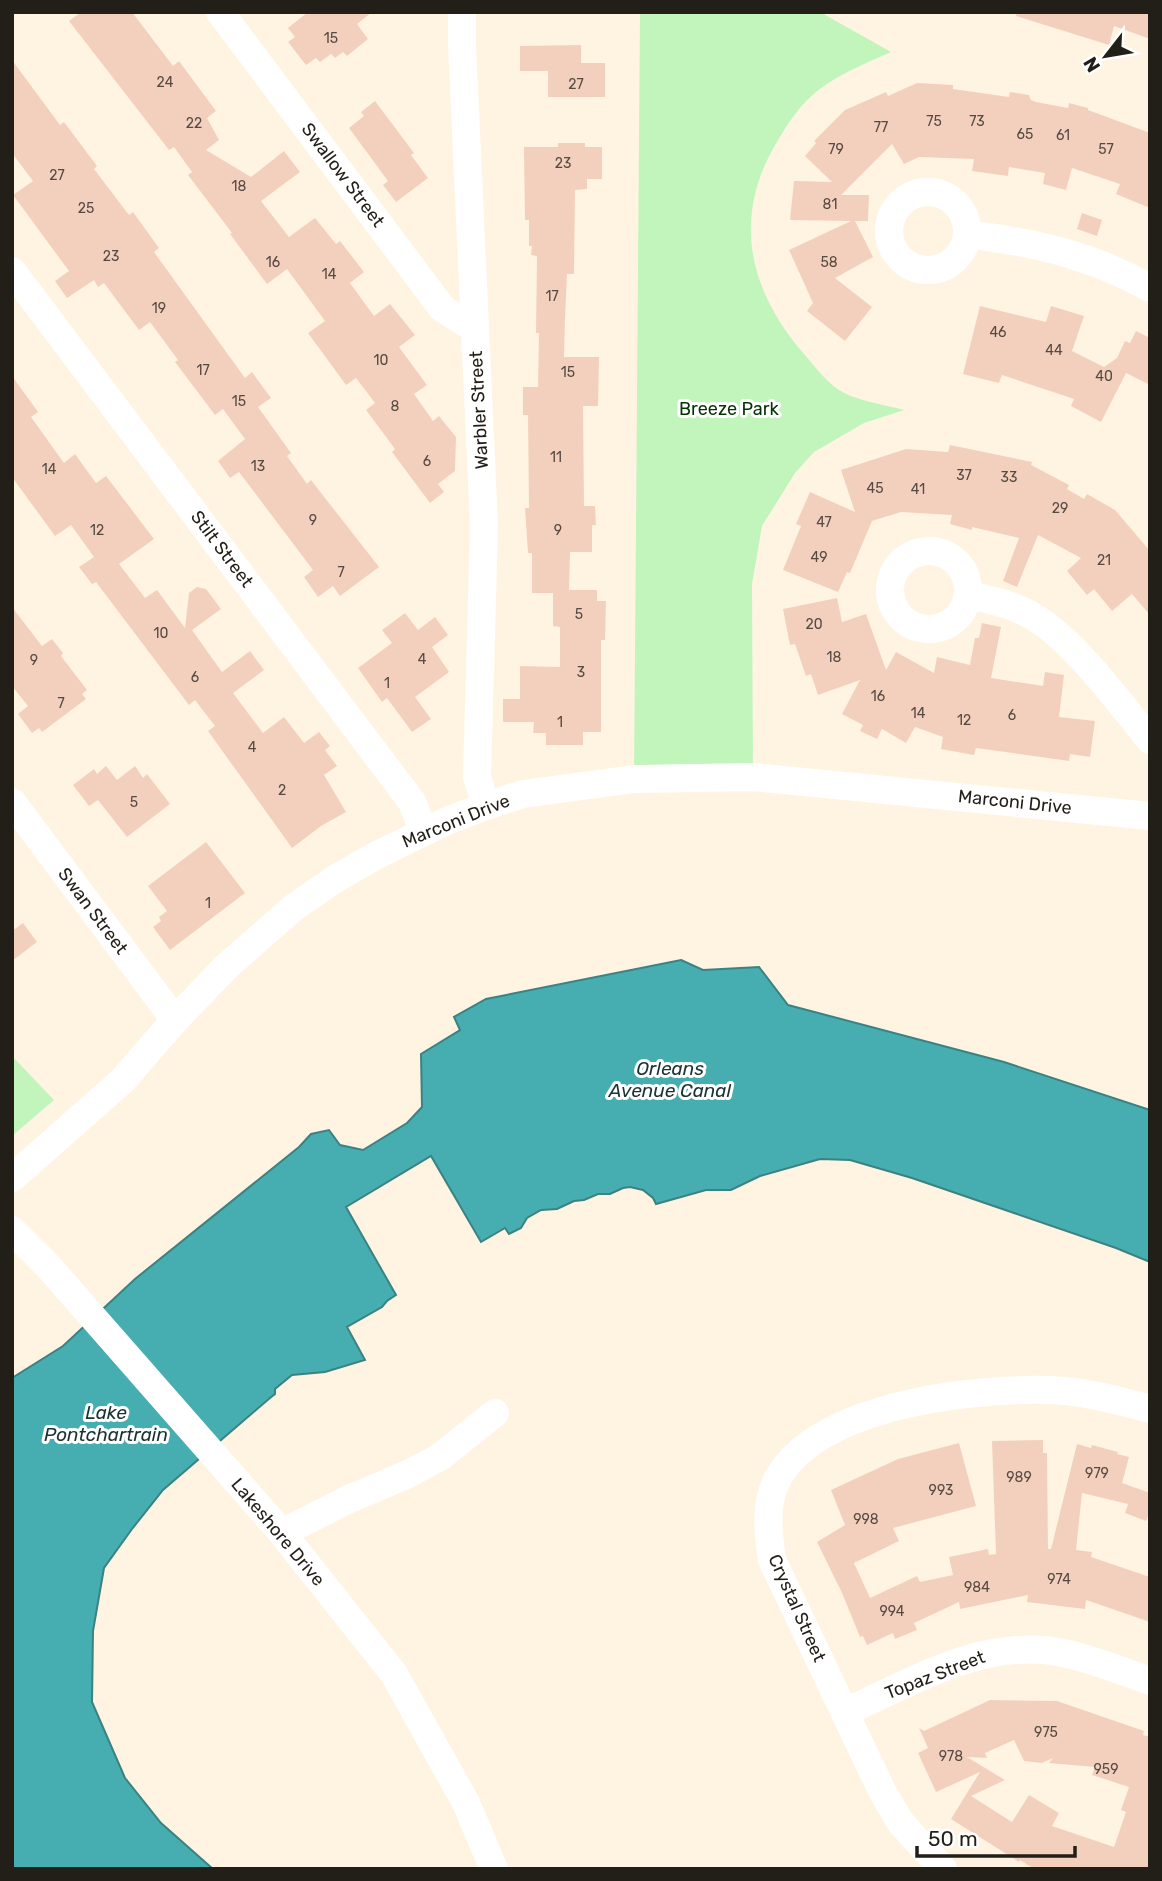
<svg xmlns="http://www.w3.org/2000/svg" width="1162" height="1881" font-family="Rubik,sans-serif">
<rect width="100%" height="100%" fill="#fff4e2"/>
<path fill="#c1f5bb" d="M 640,12 L 820,12 L 891,52 C 864,64 839,74 816,92 C 800,105 787,124 777,142 C 731,218 749,291 805,355 C 815,367 826,381 839,390 C 854,400 886,405 904,410 L 864,423 L 814,452 L 795,473 L 762,526 L 752,584 L 753,777 L 634,779 Z
M 12,1056 L 54,1100 L 12,1136 Z"/>
<path fill="#46adb0" stroke="#3b8282" stroke-width="2" d="M 681,960 L 703,970 L 759,967 L 788,1005 L 1004,1062 L 1150,1110 L 1150,1262 L 1116,1248 L 912,1178 L 850,1160 L 820,1159 L 760,1176 L 731,1190 L 706,1190 L 656,1204 L 653,1198 L 643,1190 L 630,1187 L 623,1188 L 610,1194 L 598,1194 L 584,1200 L 574,1201 L 557,1209 L 541,1210 L 527,1218 L 521,1228 L 509,1234 L 505,1228 L 481,1242 L 431,1156 L 346,1207 L 396,1295 L 387,1301 L 382,1307 L 347,1327 L 365,1360 L 325,1372 L 292,1375 L 275,1389 L 275,1394 L 270,1398 L 163,1490 L 132,1529 L 104,1568 L 93,1631 L 92,1702 L 125,1778 L 161,1823 L 213,1869 L 12,1869 L 12,1378 L 63,1346 L 135,1279 L 299,1147 L 311,1134 L 329,1130 L 340,1145 L 363,1150 L 407,1123 L 422,1107 L 421,1054 L 460,1030 L 454,1017 L 486,999 Z"/>
<path fill="#f3d0be" fill-rule="evenodd" d="M 81,12 L 132,12 L 173,66 L 179,61 L 216,111 L 207,118 L 219,140 L 206,150 L 251,177 L 284,151 L 300,172 L 261,201 L 289,237 L 315,218 L 336,244 L 340,241 L 364,272 L 350,283 L 374,316 L 390,304 L 415,335 L 399,347 L 427,385 L 414,394 L 433,421 L 439,416 L 456,437 L 455,471 L 438,484 L 444,492 L 430,503 L 392,452 L 395,449 L 366,410 L 375,403 L 356,378 L 346,385 L 308,333 L 325,321 L 287,269 L 267,284 L 230,234 L 232,233 L 188,175 L 192,172 L 174,147 L 169,150 L 69,21 Z
M 308,12 L 372,12 L 357,24 L 368,39 L 347,56 L 343,52 L 335,58 L 331,54 L 320,62 L 316,58 L 306,65 L 288,42 L 295,37 L 288,28 Z
M 1017,12 L 1150,12 L 1150,39 L 1114,26 L 1109,45 L 1016,16 Z
M 581,45 L 581,63 L 605,63 L 605,97 L 548,97 L 548,71 L 520,71 L 520,46 Z
M 12,60 L 60,125 L 64,122 L 97,166 L 94,169 L 129,215 L 133,212 L 159,248 L 154,252 L 245,378 L 252,372 L 271,398 L 258,407 L 291,453 L 287,456 L 307,484 L 311,480 L 379,567 L 340,596 L 333,586 L 318,597 L 304,577 L 313,570 L 239,472 L 230,478 L 218,461 L 245,439 L 223,409 L 215,415 L 175,362 L 178,360 L 150,322 L 139,330 L 104,283 L 98,287 L 94,280 L 67,298 L 55,281 L 69,271 L 13,195 L 33,181 L 12,153 Z
M 917,83 L 953,85 L 953,89 L 1009,97 L 1010,92 L 1029,95 L 1031,100 L 1036,102 L 1068,108 L 1069,103 L 1088,108 L 1088,110 L 1150,133 L 1150,208 L 1116,194 L 1120,184 L 1072,168 L 1066,190 L 1043,184 L 1045,173 L 1009,167 L 1008,176 L 972,171 L 974,159 L 919,157 L 904,164 L 892,144 L 841,195 L 869,195 L 868,221 L 855,221 L 873,257 L 835,278 L 872,307 L 845,341 L 807,311 L 813,303 L 789,250 L 851,221 L 790,220 L 794,181 L 832,182 L 805,156 L 816,143 L 814,141 L 845,110 L 886,92 L 888,96 Z
M 375,101 L 414,153 L 411,155 L 428,178 L 396,202 L 383,185 L 388,181 L 349,128 L 364,116 L 361,112 Z
M 558,143 L 585,143 L 585,147 L 602,147 L 602,179 L 587,179 L 587,189 L 575,190 L 574,274 L 567,274 L 565,319 L 564,357 L 599,357 L 598,406 L 583,406 L 584,506 L 595,506 L 596,525 L 592,525 L 592,552 L 570,552 L 569,590 L 597,590 L 597,601 L 606,601 L 605,640 L 601,640 L 601,732 L 583,732 L 583,745 L 546,745 L 546,733 L 533,733 L 534,722 L 503,722 L 503,699 L 520,699 L 520,666 L 560,667 L 560,627 L 553,626 L 553,593 L 532,593 L 532,553 L 528,553 L 525,508 L 529,508 L 528,415 L 523,415 L 523,387 L 538,387 L 539,333 L 536,333 L 537,256 L 531,255 L 532,246 L 529,246 L 529,220 L 525,220 L 524,147 L 558,147 Z
M 1082,213 L 1102,220 L 1097,236 L 1077,229 Z
M 980,306 L 1046,322 L 1051,306 L 1084,316 L 1072,351 L 1104,367 L 1117,358 L 1125,341 L 1130,343 L 1136,331 L 1150,338 L 1150,385 L 1126,373 L 1101,422 L 1071,406 L 1074,399 L 1002,375 L 999,383 L 963,374 Z
M 12,376 L 38,412 L 31,417 L 64,463 L 75,454 L 96,483 L 106,476 L 154,539 L 119,564 L 145,598 L 157,590 L 185,628 L 189,593 L 197,587 L 206,589 L 221,609 L 192,630 L 222,672 L 250,651 L 264,670 L 233,693 L 263,733 L 284,717 L 304,743 L 319,732 L 330,746 L 325,750 L 337,766 L 324,775 L 346,812 L 321,826 L 292,848 L 208,731 L 215,726 L 195,700 L 189,705 L 96,582 L 92,584 L 79,567 L 94,557 L 71,525 L 55,536 L 12,477 Z
M 950,445 L 1032,462 L 1031,465 L 1069,485 L 1067,489 L 1084,499 L 1087,494 L 1115,510 L 1150,551 L 1150,615 L 1132,594 L 1112,611 L 1094,589 L 1087,595 L 1067,571 L 1081,558 L 1038,535 L 1017,587 L 1003,581 L 1019,538 L 972,527 L 972,530 L 950,524 L 952,515 L 901,512 L 872,521 L 850,573 L 847,572 L 838,592 L 783,570 L 801,526 L 796,524 L 810,492 L 855,512 L 841,470 L 906,449 L 948,452 Z
M 837,598 L 842,622 L 866,614 L 886,670 L 896,652 L 934,673 L 937,657 L 970,665 L 975,638 L 979,638 L 982,623 L 1001,627 L 991,678 L 1043,686 L 1045,672 L 1064,675 L 1059,717 L 1095,721 L 1090,757 L 1070,754 L 1069,761 L 976,748 L 974,755 L 941,749 L 943,737 L 915,727 L 906,743 L 882,729 L 877,739 L 860,731 L 863,725 L 842,714 L 860,680 L 818,695 L 811,674 L 806,676 L 795,644 L 790,645 L 783,609 Z
M 12,607 L 42,646 L 52,639 L 63,653 L 61,656 L 87,690 L 82,694 L 86,699 L 42,732 L 39,728 L 32,733 L 18,714 L 28,706 L 12,686 Z
M 405,613 L 418,630 L 435,617 L 448,635 L 432,647 L 449,672 L 415,697 L 431,719 L 412,732 L 387,698 L 382,702 L 358,668 L 392,643 L 382,630 Z
M 106,766 L 117,780 L 135,766 L 143,778 L 147,774 L 170,804 L 127,837 L 98,800 L 89,806 L 73,785 L 94,769 L 97,774 Z
M 206,842 L 245,893 L 170,950 L 153,927 L 161,921 L 159,917 L 167,911 L 148,886 Z
M 23,923 L 37,942 L 12,961 L 12,931 Z
M 1043,1440 L 1043,1453 L 1047,1453 L 1048,1549 L 1051,1549 L 1077,1444 L 1091,1448 L 1092,1445 L 1118,1452 L 1117,1454 L 1129,1457 L 1122,1483 L 1150,1493 L 1150,1512 L 1146,1521 L 1125,1513 L 1128,1504 L 1082,1493 L 1076,1550 L 1092,1552 L 1091,1557 L 1150,1577 L 1150,1622 L 1086,1600 L 1085,1609 L 1027,1602 L 1028,1595 L 960,1609 L 959,1602 L 914,1623 L 917,1630 L 895,1639 L 893,1633 L 867,1645 L 863,1636 L 860,1637 L 842,1593 L 817,1542 L 845,1525 L 831,1490 L 898,1459 L 959,1443 L 976,1506 L 893,1528 L 899,1541 L 854,1563 L 870,1598 L 917,1576 L 920,1582 L 953,1575 L 949,1557 L 988,1549 L 989,1555 L 996,1554 L 992,1441 Z
M 990,1700 L 1057,1701 L 1144,1731 L 1143,1735 L 1150,1737 L 1150,1869 L 1034,1869 L 1020,1860 L 1019,1862 L 951,1819 L 980,1772 L 936,1792 L 918,1753 L 928,1748 L 919,1728 L 924,1731 ZM 1014,1740 L 1024,1761 L 1042,1763 L 1053,1758 L 1049,1763 L 1095,1767 L 1092,1775 L 1129,1787 L 1121,1810 L 1126,1812 L 1114,1847 L 1052,1826 L 1059,1813 L 1029,1795 L 1012,1822 L 971,1796 L 1005,1780 L 967,1757 L 987,1758 L 985,1753 Z"/>
<g fill="none" stroke-linecap="round" stroke-linejoin="round">
<path stroke="#fff" stroke-width="28" d="M 220,12 L 442,308 L 475,329
M 462,12 L 462,44 L 484,526 L 477,777 L 486,806
M889 231a39 39 0 1 1 78 0a39 39 0 1 1-78 0Z
M 967,234 C 1035,243 1089,254 1150,288
M 12,271 L 412,802 L 424,832
M890 590a39 39 0 1 1 78 0a39 39 0 1 1-78 0Z
M 968,595 C 987,599 1007,603 1025,612 C 1069,633 1118,701 1150,740
M 12,802 L 175,1020
M 12,1178 L 122,1081 L 175,1020 L 226,967 L 293,908 L 335,879 L 377,855 L 449,820 L 486,806 L 523,794 L 634,779 L 753,777 L 1150,816
M 12,1230 L 48,1266 L 282,1533 L 394,1674 L 466,1803 L 494,1869
M 282,1533 L 347,1500 L 408,1474 L 440,1457 L 495,1413
M 845,1712 C 912,1682 987,1636 1063,1653 C 1093,1659 1121,1671 1150,1681
M 943,1869 L 901,1823 L 883,1793 L 772,1560 C 768,1532 764,1502 779,1476 C 823,1404 973,1388 1050,1390 C 1083,1391 1118,1400 1150,1409"/>
</g>
<g text-anchor="middle" dominant-baseline="central" stroke-width="6" stroke-linejoin="round" paint-order="stroke">
<g font-size="14" fill="#564a42">
<text x="331" y="38">15</text>
<text x="165" y="82">24</text>
<text x="576" y="84">27</text>
<text x="934" y="121">75</text>
<text x="977" y="121">73</text>
<text x="194" y="123">22</text>
<text x="881" y="127">77</text>
<text x="1025" y="134">65</text>
<text x="1063" y="135">61</text>
<text x="836" y="149">79</text>
<text x="1106" y="149">57</text>
<text x="563" y="163">23</text>
<text x="57" y="175">27</text>
<text x="239" y="186">18</text>
<text x="830" y="204">81</text>
<text x="86" y="208">25</text>
<text x="111" y="256">23</text>
<text x="273" y="262">16</text>
<text x="829" y="262">58</text>
<text x="329" y="274">14</text>
<text x="552" y="296">17</text>
<text x="159" y="308">19</text>
<text x="998" y="332">46</text>
<text x="1054" y="350">44</text>
<text x="381" y="360">10</text>
<text x="203" y="370">17</text>
<text x="568" y="372">15</text>
<text x="1104" y="376">40</text>
<text x="239" y="401">15</text>
<text x="395" y="406">8</text>
<text x="556" y="457">11</text>
<text x="427" y="461">6</text>
<text x="258" y="466">13</text>
<text x="49" y="469">14</text>
<text x="964" y="475">37</text>
<text x="1009" y="477">33</text>
<text x="875" y="488">45</text>
<text x="918" y="489">41</text>
<text x="1060" y="508">29</text>
<text x="313" y="520">9</text>
<text x="824" y="522">47</text>
<text x="97" y="530">12</text>
<text x="558" y="530">9</text>
<text x="819" y="557">49</text>
<text x="1104" y="560">21</text>
<text x="341" y="572">7</text>
<text x="579" y="614">5</text>
<text x="814" y="624">20</text>
<text x="161" y="633">10</text>
<text x="834" y="657">18</text>
<text x="422" y="659">4</text>
<text x="34" y="660">9</text>
<text x="581" y="672">3</text>
<text x="195" y="677">6</text>
<text x="387" y="683">1</text>
<text x="878" y="696">16</text>
<text x="61" y="703">7</text>
<text x="918" y="713">14</text>
<text x="1012" y="715">6</text>
<text x="964" y="720">12</text>
<text x="560" y="722">1</text>
<text x="252" y="747">4</text>
<text x="282" y="790">2</text>
<text x="134" y="802">5</text>
<text x="208" y="903">1</text>
<text x="1097" y="1473">979</text>
<text x="1019" y="1477">989</text>
<text x="941" y="1490">993</text>
<text x="866" y="1519">998</text>
<text x="1059" y="1579">974</text>
<text x="977" y="1587">984</text>
<text x="892" y="1611">994</text>
<text x="1046" y="1732">975</text>
<text x="951" y="1756">978</text>
<text x="1106" y="1769">959</text>
</g>
<g font-size="18" fill="#221e18" stroke="#fff">
<text transform="translate(343 175) rotate(53)">Swallow Street</text>
<text transform="translate(479 410) rotate(-93)">Warbler Street</text>
<text transform="translate(222 549) rotate(53)">Stilt Street</text>
<text transform="translate(1015 802) rotate(6)">Marconi Drive</text>
<text transform="translate(456 821) rotate(-22)">Marconi Drive</text>
<text transform="translate(93 911) rotate(53)">Swan Street</text>
<text transform="translate(278 1532) rotate(50)">Lakeshore Drive</text>
<text transform="translate(797 1608) rotate(66)">Crystal Street</text>
<text transform="translate(935 1675) rotate(-21)">Topaz Street</text>
</g>
<g font-size="18" fill="#063304" stroke="#fff">
<text x="729" y="409">Breeze Park</text>
</g>
<g font-size="19" font-style="italic" fill="#1a3232" stroke="#fff">
<text x="670" y="1068">Orleans<tspan x="670" dy="22">Avenue Canal</tspan></text>
<text x="106" y="1412">Lake<tspan x="106" dy="22">Pontchartrain</tspan></text>
</g>
</g>
<rect width="1162" height="1881" fill="none" stroke="#221e18" stroke-width="28"/>
<g transform="translate(1106 56) rotate(239)" stroke="#ffffff" stroke-width="5" paint-order="stroke">
<path d="M0-5L12 26L0 18L-12 26Z" fill="#221e18"/>
<text y="-10" font-size="19" font-weight="bold" text-anchor="middle" fill="#221e18">N</text>
</g>
<path d="M917 1846v10h158v-10" fill="none" stroke="#221e18" stroke-width="3.5"/>
<text x="928" y="1846" font-size="21" fill="#221e18" stroke="#ffffff" stroke-width="5" paint-order="stroke">50 m</text>
</svg>
